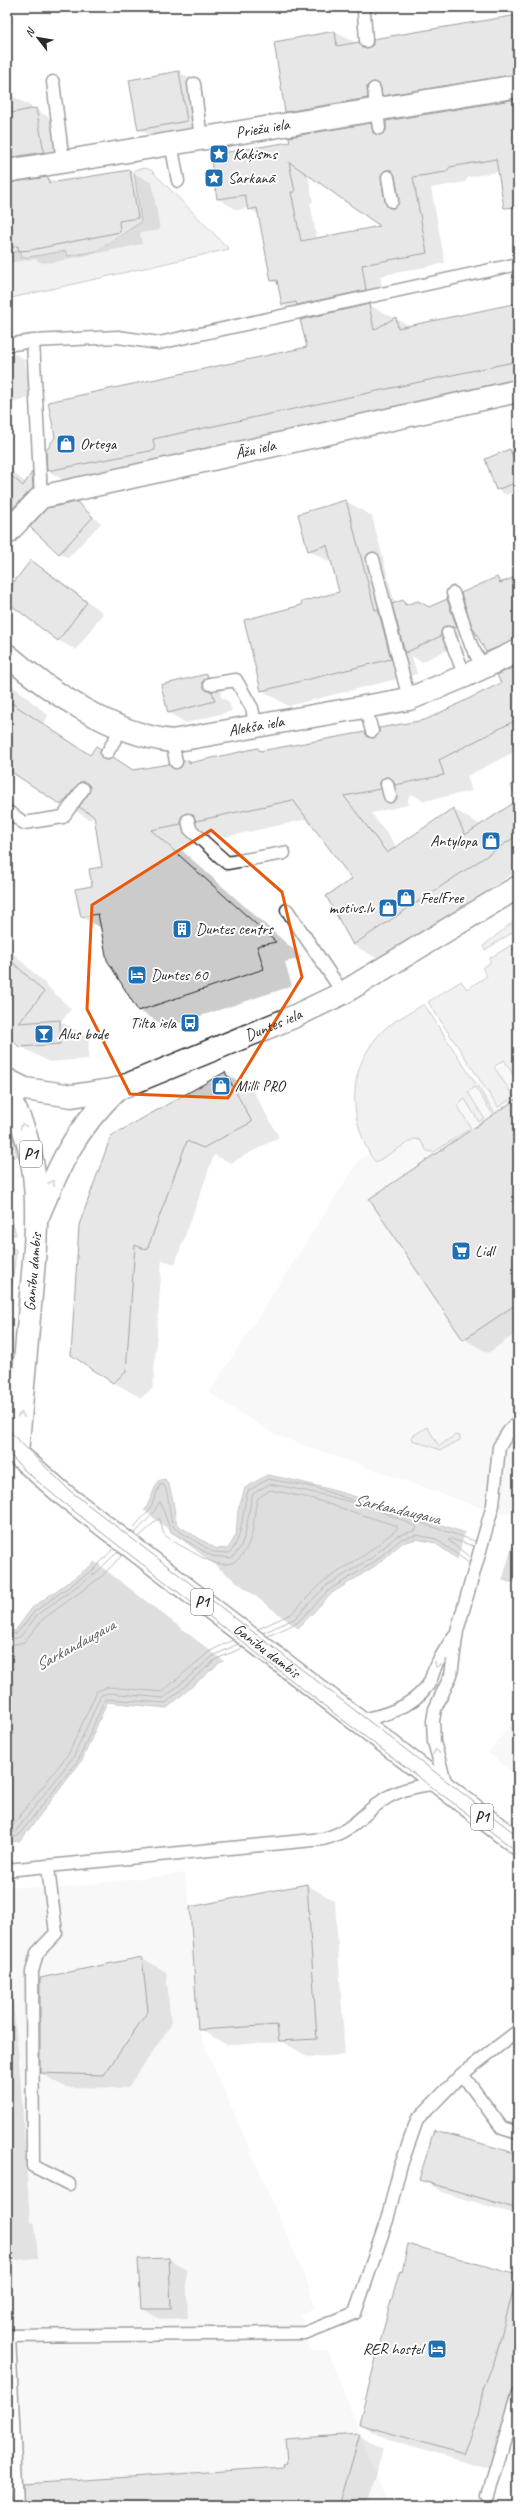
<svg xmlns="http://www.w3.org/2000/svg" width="525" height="2513" font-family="Caveat,sans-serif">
<rect width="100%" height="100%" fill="#fff"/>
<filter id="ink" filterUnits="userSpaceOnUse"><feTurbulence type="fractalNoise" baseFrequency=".025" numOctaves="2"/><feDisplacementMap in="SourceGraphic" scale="8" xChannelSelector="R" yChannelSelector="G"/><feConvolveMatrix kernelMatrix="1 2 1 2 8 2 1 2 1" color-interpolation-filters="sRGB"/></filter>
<g filter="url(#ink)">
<path fill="#efefef" d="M 518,1054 L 518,1511 L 499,1514 L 275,1435 L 209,1393 L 359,1160 Z
M 518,1716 L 518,1776 L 488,1753 Z
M 185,1873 L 190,1907 L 198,2030 L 309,2286 L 315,2309 L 300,2314 L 311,2351 L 328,2351 L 388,2506 L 7,2506 L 7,1886 L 52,1889 Z"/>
<path fill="#e0e0e0" stroke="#868686" d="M 145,168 L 151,170 L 229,249 L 7,299 L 7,253 L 21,251 L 22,258 L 66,251 L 68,256 L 97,251 L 141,222 L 134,170 Z
M 518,918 L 518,929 L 485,950 L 483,946 Z
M 518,941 L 518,1062 L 512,1066 L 518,1075 L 518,1082 L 504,1060 L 494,1067 L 514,1097 L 498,1107 L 428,1002 L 461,981 L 467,989 L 487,976 L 482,968 L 490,963 L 490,958 Z
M 424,1004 L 494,1112 L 492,1113 L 475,1087 L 468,1092 L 484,1118 L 479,1122 L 465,1099 L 457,1105 L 471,1128 L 434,1152 L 427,1151 L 420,1140 L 414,1139 L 376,1162 C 368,1155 362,1137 359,1127 C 348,1091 358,1052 387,1027 C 398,1018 412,1012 424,1004 Z
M 7,1130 L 13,1138 L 17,1156 L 14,1157 L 7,1155 Z
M 7,1213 L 13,1223 L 16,1235 L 7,1233 Z
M 7,1245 L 16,1250 L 7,1331 Z
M 427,1427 L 439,1446 L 455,1435 L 460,1436 L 460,1440 L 441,1450 L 412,1440 L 411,1437 Z"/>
<path fill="#b6b6b6" stroke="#7e7e7e" d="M 267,1475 C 351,1490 430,1523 512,1548 L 518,1546 L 518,1580 L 510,1582 L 473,1570 L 435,1543 L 417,1539 L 402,1543 L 375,1566 L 332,1593 L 299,1627 L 219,1663 L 167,1708 L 107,1702 L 82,1760 L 20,1841 L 7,1842 L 7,1631 L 15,1631 L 32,1608 L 92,1565 L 146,1509 L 158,1481 L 165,1479 C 174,1492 173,1509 177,1525 L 215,1548 L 228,1549 L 236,1535 L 238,1510 L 245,1488 Z"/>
<path fill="#fff" d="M 142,1509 L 298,1629 L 225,1662 L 94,1561 Z
M 465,1532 L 512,1546 L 502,1581 L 472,1572 L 457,1561 Z"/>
<path fill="#0003" fill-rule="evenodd" d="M 518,16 L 518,87 L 402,106 L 385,96 L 386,109 L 305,122 L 286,111 L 335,32 L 368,49 Z
M 179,72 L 196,82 L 204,131 L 156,139 L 139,129 Z
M 13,96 L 57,122 L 65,164 L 17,180 L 17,183 L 48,178 L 57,183 L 130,171 L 152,183 L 160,230 L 140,233 L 142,244 L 54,262 L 42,263 L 35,259 L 7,263 L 7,97 Z
M 518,100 L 518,168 L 469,177 L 465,182 L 431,188 L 445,263 L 380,276 L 385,300 L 367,304 L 410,326 L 518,304 L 518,383 L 181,455 L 183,465 L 76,487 L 48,471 L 308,348 L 319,317 L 313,313 L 302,315 L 283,304 L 279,285 L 272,281 L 260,215 L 248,208 L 237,210 L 218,199 L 291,143 L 371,124 L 385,133 ZM 308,174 L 382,226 L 317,239 L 310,203 L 313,202 Z
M 15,354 L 24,359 L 33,397 L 7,403 L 7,355 Z
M 510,450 L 518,455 L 518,490 L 506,495 L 497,489 Z
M 7,467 L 26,483 L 33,473 L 54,486 L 55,500 L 45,510 L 76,503 L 101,523 L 68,558 L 59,553 L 35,523 L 30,520 L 7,543 Z
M 346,501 L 372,516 L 395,604 L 403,601 L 410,605 L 429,608 L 447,600 L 463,609 L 472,637 L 461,635 L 456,641 L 457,645 L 422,662 L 412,656 L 417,674 L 288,706 L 262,690 L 303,606 L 340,593 L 333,564 L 309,550 Z
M 31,561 L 48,571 L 103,613 L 76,650 L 58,640 L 7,601 L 7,592 Z
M 518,575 L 518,750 L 467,776 L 472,791 L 424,801 L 412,794 L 408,798 L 408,805 L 371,813 L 397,847 L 453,809 L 481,825 L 518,801 L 518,870 L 382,961 L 353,945 L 353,879 L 308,819 L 225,837 L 213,830 L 209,834 L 209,840 L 178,847 L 303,958 L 285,962 L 292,986 L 167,1027 L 138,1010 L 101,928 L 81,917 L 103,868 L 94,815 L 90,820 L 7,768 L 7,681 L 48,715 L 44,724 L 91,755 L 96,747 L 135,771 L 169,765 L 178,770 L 189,761 L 193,763 L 258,749 L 263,751 L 364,733 L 374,739 L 426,720 L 502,684 L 513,667 L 486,652 L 497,578 L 504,582 ZM 382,773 L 394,780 L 394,783 L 381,775 Z
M 207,675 L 224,685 L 220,696 L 229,702 L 232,711 L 186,723 L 169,713 Z
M 518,779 L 518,800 L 509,785 Z
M 7,947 L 71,1009 L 61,1022 L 89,1037 L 88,1059 L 49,1062 L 20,1046 L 7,1033 Z
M 225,1073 L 252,1089 L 279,1137 L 231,1163 L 214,1155 L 175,1264 L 162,1260 L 153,1388 L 141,1398 L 113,1382 L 80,1225 Z
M 518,1100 L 518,1332 L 488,1353 L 464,1339 Z
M 307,1885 L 335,1901 L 345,2055 L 308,2057 L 283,2042 L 227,2045 L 199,2029 Z
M 7,1949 L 19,2059 L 30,2222 L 35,2224 L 38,2258 L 7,2261 Z
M 142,1958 L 166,1972 L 171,2025 L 128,2088 L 65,2087 L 41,2073 Z
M 518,2155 L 518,2215 L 444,2193 L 421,2179 Z
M 409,2245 L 518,2277 L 518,2388 L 491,2470 L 388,2440 L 360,2424 L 403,2273 Z
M 169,2259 L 186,2269 L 188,2318 L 159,2319 L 142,2309 Z
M 359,2435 L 383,2449 L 366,2506 L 32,2506 L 285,2468 Z"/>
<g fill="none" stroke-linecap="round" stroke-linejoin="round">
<path stroke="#636363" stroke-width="1" d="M 130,1531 L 149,1511 L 160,1485 L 163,1484 C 170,1492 168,1515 174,1528 L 213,1552 L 229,1553 C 243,1541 242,1509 248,1491 L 268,1479 L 313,1487 L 475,1541
M 134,1534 L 152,1515 L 160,1501 L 171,1532 L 212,1556 L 231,1558 C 248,1547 247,1512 253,1494 L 269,1484 C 316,1492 374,1505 417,1527 L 416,1530 L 397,1536 L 370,1559 L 326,1586 L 294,1619 L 263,1633
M 139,1537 L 159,1518 C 162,1523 161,1530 165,1535 C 171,1541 182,1546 189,1550 C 214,1565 237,1576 250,1540 C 255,1527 253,1512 258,1498 L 270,1490 L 310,1498 L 397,1526 L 397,1529 L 366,1554 L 324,1581 L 291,1614 L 258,1629
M 471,1558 L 448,1540 L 451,1539 L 474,1546
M 7,1635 L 17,1633 L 35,1611 L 94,1569 L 114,1548
M 268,1636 L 297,1623 L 329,1590 L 373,1563 L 401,1539 L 417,1535 L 436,1539 L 469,1563
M 7,1640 L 20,1637 L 38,1614 L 97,1572 L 118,1551
M 7,1646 L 24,1642 L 43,1619 L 101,1577 L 122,1555
M 7,1827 L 12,1826 L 69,1753 L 97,1691 L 108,1687 L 162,1692 L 210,1651 L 233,1640
M 7,1833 L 15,1832 L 74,1756 L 101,1695 L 108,1693 L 164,1698 L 213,1656 L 238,1644
M 7,1838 L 18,1836 L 79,1759 L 105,1699 L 166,1703 L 216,1659 L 243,1648"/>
</g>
<path fill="#cbcbcb" stroke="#2b2b2b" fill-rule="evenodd" d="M 518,15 L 518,74 L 382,96 L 380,85 L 373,82 L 367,86 L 368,98 L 285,112 L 274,42 L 335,31 L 337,46 L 359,42 L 362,48 L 367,48 L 373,45 L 373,39 Z
M 179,71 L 187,121 L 138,130 L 129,80 Z
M 518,99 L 518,207 L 504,208 L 496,159 L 450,167 L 446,172 L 413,177 L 427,253 L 362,265 L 366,290 L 297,305 L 296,302 L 282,305 L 277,280 L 271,281 L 257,208 L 248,210 L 245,195 L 217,199 L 210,155 L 290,142 L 289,137 L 371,123 L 373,133 L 380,135 L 386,131 L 386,121 ZM 289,162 L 321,184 L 380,226 L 301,241 L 291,192 L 295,192 ZM 386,170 L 391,170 L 395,176 L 399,200 L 394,208 L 389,208 L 385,202 L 381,178 Z
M 36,108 L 44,152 L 7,158 L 7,114 Z
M 130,170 L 138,218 L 119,221 L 120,232 L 31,250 L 19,251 L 18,246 L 7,248 L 7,183 L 48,177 L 49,183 Z
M 518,303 L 518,361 L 153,439 L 155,450 L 47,471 L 46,451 L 55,437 L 48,402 L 307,347 L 300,320 L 369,304 L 374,330 L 396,317 L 398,328 Z
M 510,449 L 518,471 L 518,482 L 496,490 L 485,459 Z
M 7,472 L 23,486 L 32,472 L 33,488 L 11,510 L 7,506 Z
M 346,500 L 375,610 L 378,609 L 391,659 L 261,691 L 244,620 L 302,605 L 301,602 L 339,592 L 327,545 L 308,551 L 298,514 Z
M 77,502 L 93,517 L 59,554 L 30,527 L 47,508 Z
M 31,560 L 87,602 L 58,641 L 7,602 L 7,591 Z
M 518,576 L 518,639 L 486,652 L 472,626 L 461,593 L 497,577 L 500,583 Z
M 447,599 L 457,628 L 445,626 L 441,632 L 441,636 L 405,653 L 392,604 L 403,600 L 405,605 L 418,601 L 429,607 Z
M 518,665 L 518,719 L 439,760 L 444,775 L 395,785 L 392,779 L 386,777 L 380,782 L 380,789 L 344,796 L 387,853 L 453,808 L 465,835 L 518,800 L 518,835 L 353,945 L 326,896 L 352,879 L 293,800 L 196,821 L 193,815 L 186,813 L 181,817 L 181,824 L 151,830 L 276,942 L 257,946 L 264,969 L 138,1011 L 107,960 L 98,914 L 81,917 L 75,889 L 92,886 L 89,869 L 102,867 L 94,816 L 79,807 L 89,793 L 90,786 L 84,782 L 80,782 L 61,805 L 7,769 L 7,700 L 90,755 L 96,746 L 101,749 L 100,753 L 103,759 L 107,760 L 113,757 L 133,770 L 169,764 L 171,767 L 177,769 L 181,767 L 183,761 L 189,760 L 189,763 L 258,748 L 260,751 L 365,732 L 367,737 L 374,738 L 379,733 L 379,728 L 425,720 L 501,683 L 497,675 Z
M 207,674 L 208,677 L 203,681 L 203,686 L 207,691 L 212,691 L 215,701 L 168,713 L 161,685 Z
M 7,957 L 44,992 L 19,1023 L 60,1020 L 60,1044 L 19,1047 L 8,1036 L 7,1038 Z
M 225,1072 L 252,1122 L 203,1148 L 187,1141 L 147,1250 L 135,1245 L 126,1372 L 113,1383 L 71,1355 L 79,1225 L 111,1136 Z
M 518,1098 L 518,1303 L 463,1340 L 369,1199 Z
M 307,1884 L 317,2039 L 279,2041 L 277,2025 L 198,2030 L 190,1907 Z
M 142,1957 L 148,2011 L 104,2075 L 40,2073 L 40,1978 Z
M 434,2130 L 518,2154 L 518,2209 L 419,2180 Z
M 408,2244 L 517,2275 L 495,2359 L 483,2389 L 478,2416 L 463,2454 L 359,2424 L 389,2308 L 400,2271 L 402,2272 Z
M 169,2258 L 171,2309 L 141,2309 L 138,2259 Z
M 360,2434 L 339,2506 L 24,2506 L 23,2484 L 284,2467 L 283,2464 L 287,2463 L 285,2439 Z
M 9,2485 L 9,2506 L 7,2506 L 7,2486 Z"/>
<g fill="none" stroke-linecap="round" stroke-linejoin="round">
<defs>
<path id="service" d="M 364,12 L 366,41
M 53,82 L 63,162
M 194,84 L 201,139
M 374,89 L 379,128
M 171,143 L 178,181
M 388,177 L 392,201
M 7,345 L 33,341
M 41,497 L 33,341 L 118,337 L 159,343 L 518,264
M 373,559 L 409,699
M 453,593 L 471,645 L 483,668
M 448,633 L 465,676
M 210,684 L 236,680 L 252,708 L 256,727
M 365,707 L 372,731
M 172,741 L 176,762
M 107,753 L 121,729
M 387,784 L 390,796
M 7,811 L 24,823 L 63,817 L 83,789
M 188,820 L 190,829 L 227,863 L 284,853
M 287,910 L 343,993
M 357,1720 C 383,1717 412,1707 428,1685 C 432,1679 433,1671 436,1665 C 442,1655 448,1645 454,1636
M 446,1785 L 434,1742 L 433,1721 L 435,1709 L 451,1675 L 457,1631 L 493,1505 L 499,1447 L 511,1428 L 518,1423
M 48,1868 L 56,1933 L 37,1953 L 32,1972 L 33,2166 L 69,2184
M 7,1870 L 323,1839 C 357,1830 362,1812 388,1797 C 402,1789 424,1784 439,1784
M 462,2074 L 502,2128 L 518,2133
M 7,2336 L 305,2333 L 355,2313 L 387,2220 L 400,2168 L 417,2120 L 462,2074 L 518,2031
M 9,2336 L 17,2506
M 488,2496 L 518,2395"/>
<g id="minor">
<path id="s1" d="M 7,171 L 518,86"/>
<path id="s2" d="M 7,533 L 41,497 L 518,391"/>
<path id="s3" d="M 7,655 C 51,693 113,734 172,741 L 409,699 L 465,676 L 518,651"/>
</g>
<g id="primary">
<path id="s4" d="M 7,1080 L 25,1089 L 72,1096 L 117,1089 L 293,1017 L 343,993 L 518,887"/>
<path d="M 7,1095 C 49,1160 35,1244 29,1317 C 25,1363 21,1409 17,1454"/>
<path d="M 38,1216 C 61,1162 74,1131 117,1089"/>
<path id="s5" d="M 17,1454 L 64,1495 L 518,1844"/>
</g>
</defs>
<use href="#service" stroke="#2b2b2b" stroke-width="15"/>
<use href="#minor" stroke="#2b2b2b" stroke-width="25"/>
<use href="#primary" stroke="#2b2b2b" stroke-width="25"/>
<use href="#service" stroke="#fff" stroke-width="12"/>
<use href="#minor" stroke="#fff" stroke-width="22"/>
<use href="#primary" stroke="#fff" stroke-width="22"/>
<path stroke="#2b2b2b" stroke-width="1" d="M 7,1429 L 69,1490 L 518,1836
M 7,1451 L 23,1469 L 61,1501 L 335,1714 L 518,1852"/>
</g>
<defs><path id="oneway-chevron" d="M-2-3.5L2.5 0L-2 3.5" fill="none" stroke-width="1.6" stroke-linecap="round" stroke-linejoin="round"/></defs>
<g stroke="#a0a0a0">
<use href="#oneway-chevron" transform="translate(23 1126) rotate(-109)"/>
<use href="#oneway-chevron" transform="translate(52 1183) rotate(-68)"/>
<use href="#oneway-chevron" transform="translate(21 1415) rotate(-85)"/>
<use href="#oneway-chevron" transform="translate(437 1665) rotate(118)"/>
<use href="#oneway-chevron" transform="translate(436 1752) rotate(-100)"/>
</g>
</g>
<path d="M0 0H525V2513H0ZM 211,830 L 282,892 L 302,977 L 228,1098 L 130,1094 L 87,1009 L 92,905 Z" fill="#fff" fill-opacity=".55" fill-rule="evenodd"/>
<path fill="none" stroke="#e8590c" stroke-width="3" stroke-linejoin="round" d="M 211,830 L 282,892 L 302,977 L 228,1098 L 130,1094 L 87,1009 L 92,905 Z"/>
<defs>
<symbol id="sight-square" viewBox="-11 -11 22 22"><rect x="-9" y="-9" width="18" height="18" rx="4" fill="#1f6fb2" stroke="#fff"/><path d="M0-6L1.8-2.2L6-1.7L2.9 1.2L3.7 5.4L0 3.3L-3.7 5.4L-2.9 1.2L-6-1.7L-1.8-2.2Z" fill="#fff"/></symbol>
<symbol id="shop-square" viewBox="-11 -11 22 22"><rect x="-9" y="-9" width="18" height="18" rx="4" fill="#1f6fb2" stroke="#fff"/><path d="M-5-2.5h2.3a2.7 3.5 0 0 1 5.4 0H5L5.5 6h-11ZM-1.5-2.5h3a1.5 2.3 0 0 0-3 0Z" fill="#fff"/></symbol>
<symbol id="building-square" viewBox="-11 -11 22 22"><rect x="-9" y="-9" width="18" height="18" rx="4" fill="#1f6fb2" stroke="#fff"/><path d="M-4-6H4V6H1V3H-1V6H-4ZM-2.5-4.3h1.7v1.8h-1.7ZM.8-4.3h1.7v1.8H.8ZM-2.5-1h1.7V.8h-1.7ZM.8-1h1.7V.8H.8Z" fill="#fff"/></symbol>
<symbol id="hotel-square" viewBox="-11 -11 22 22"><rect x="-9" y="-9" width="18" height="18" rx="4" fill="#1f6fb2" stroke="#fff"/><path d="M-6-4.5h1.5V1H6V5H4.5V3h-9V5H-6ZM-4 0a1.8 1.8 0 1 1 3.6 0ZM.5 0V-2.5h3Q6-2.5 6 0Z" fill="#fff"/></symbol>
<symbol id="bus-square" viewBox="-11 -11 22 22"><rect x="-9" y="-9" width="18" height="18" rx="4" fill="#1f6fb2" stroke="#fff"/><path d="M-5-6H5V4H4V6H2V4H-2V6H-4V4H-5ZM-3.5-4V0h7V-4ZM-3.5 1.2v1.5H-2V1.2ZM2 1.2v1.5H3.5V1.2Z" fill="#fff"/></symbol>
<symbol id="bar-square" viewBox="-11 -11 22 22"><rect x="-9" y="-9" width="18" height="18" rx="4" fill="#1f6fb2" stroke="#fff"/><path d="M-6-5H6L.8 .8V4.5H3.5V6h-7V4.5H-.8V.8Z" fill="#fff"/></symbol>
<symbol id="supermarket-square" viewBox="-11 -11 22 22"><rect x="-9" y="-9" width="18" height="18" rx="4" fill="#1f6fb2" stroke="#fff"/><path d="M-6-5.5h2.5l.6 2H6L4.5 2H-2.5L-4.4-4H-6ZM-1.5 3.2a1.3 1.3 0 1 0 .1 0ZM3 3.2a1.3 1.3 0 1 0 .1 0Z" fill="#fff"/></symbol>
</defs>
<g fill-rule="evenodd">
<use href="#sight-square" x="208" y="143" width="22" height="22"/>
<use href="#sight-square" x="203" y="167" width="22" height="22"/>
<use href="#shop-square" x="55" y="433" width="22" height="22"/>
<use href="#shop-square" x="480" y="830" width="22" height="22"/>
<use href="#shop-square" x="395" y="887" width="22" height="22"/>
<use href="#shop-square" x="377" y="897" width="22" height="22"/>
<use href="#building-square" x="171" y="918" width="22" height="22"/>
<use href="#hotel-square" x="126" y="964" width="22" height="22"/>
<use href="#bus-square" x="179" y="1012" width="22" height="22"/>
<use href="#bar-square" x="33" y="1023" width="22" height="22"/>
<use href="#shop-square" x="210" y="1075" width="22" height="22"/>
<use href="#supermarket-square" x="450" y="1240" width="22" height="22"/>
<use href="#hotel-square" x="426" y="2338" width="22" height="22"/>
</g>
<g text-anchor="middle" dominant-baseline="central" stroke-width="4" stroke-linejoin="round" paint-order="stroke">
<g fill="#fff" stroke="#6b6b6b" stroke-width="1">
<rect x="20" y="1141" width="22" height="26" rx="3"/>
<rect x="191" y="1589" width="22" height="26" rx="3"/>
<rect x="471" y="1804" width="22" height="26" rx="3"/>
</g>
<g font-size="15" font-weight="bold" fill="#2b2b2b">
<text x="31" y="1154">P1</text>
<text x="202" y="1602">P1</text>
<text x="482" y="1817">P1</text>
</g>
<g font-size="16" fill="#2b2b2b" stroke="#fff">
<text stroke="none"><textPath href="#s1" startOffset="259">Priežu iela</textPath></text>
<text stroke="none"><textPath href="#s2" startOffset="269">Āžu iela</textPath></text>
<text stroke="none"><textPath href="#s3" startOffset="274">Alekša iela</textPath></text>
<text stroke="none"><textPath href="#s4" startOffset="282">Duntes iela</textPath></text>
<text transform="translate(33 1272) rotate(-85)">Ganību dambis</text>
<text stroke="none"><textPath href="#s5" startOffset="318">Ganību dambis</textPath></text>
</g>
<g font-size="16" fill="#2b2b2b" stroke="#fff" text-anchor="start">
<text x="233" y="154">Kaķisms</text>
<text x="228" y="178">Sarkanā</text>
<text x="80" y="444">Ortega</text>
<text x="477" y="841" text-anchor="end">Antylopa</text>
<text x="420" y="898">FeelFree</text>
<text x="374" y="908" text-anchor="end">motivs.lv</text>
<text x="196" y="929">Duntes centrs</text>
<text x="151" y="975">Duntes 60</text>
<text x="176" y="1023" text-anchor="end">Tilta iela</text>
<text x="58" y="1034">Alus bode</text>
<text x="235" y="1086">Milli PRO</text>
<text x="475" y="1251">Lidl</text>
<text x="423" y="2349" text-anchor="end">RER hostel</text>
</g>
<g font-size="17" font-style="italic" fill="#5c5c5c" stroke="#fff">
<text transform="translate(397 1509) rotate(13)">Sarkandaugava</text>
<text transform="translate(75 1645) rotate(-29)">Sarkandaugava</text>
</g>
</g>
<rect width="525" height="2513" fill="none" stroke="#fff" stroke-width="24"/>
<rect x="12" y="12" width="501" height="2489" fill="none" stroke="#2b2b2b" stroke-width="1.5" filter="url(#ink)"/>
<g transform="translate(38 38) rotate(301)" stroke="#ffffff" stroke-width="3" paint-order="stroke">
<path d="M0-3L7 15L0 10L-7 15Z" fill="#2b2b2b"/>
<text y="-6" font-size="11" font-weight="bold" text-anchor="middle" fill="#2b2b2b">N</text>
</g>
</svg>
